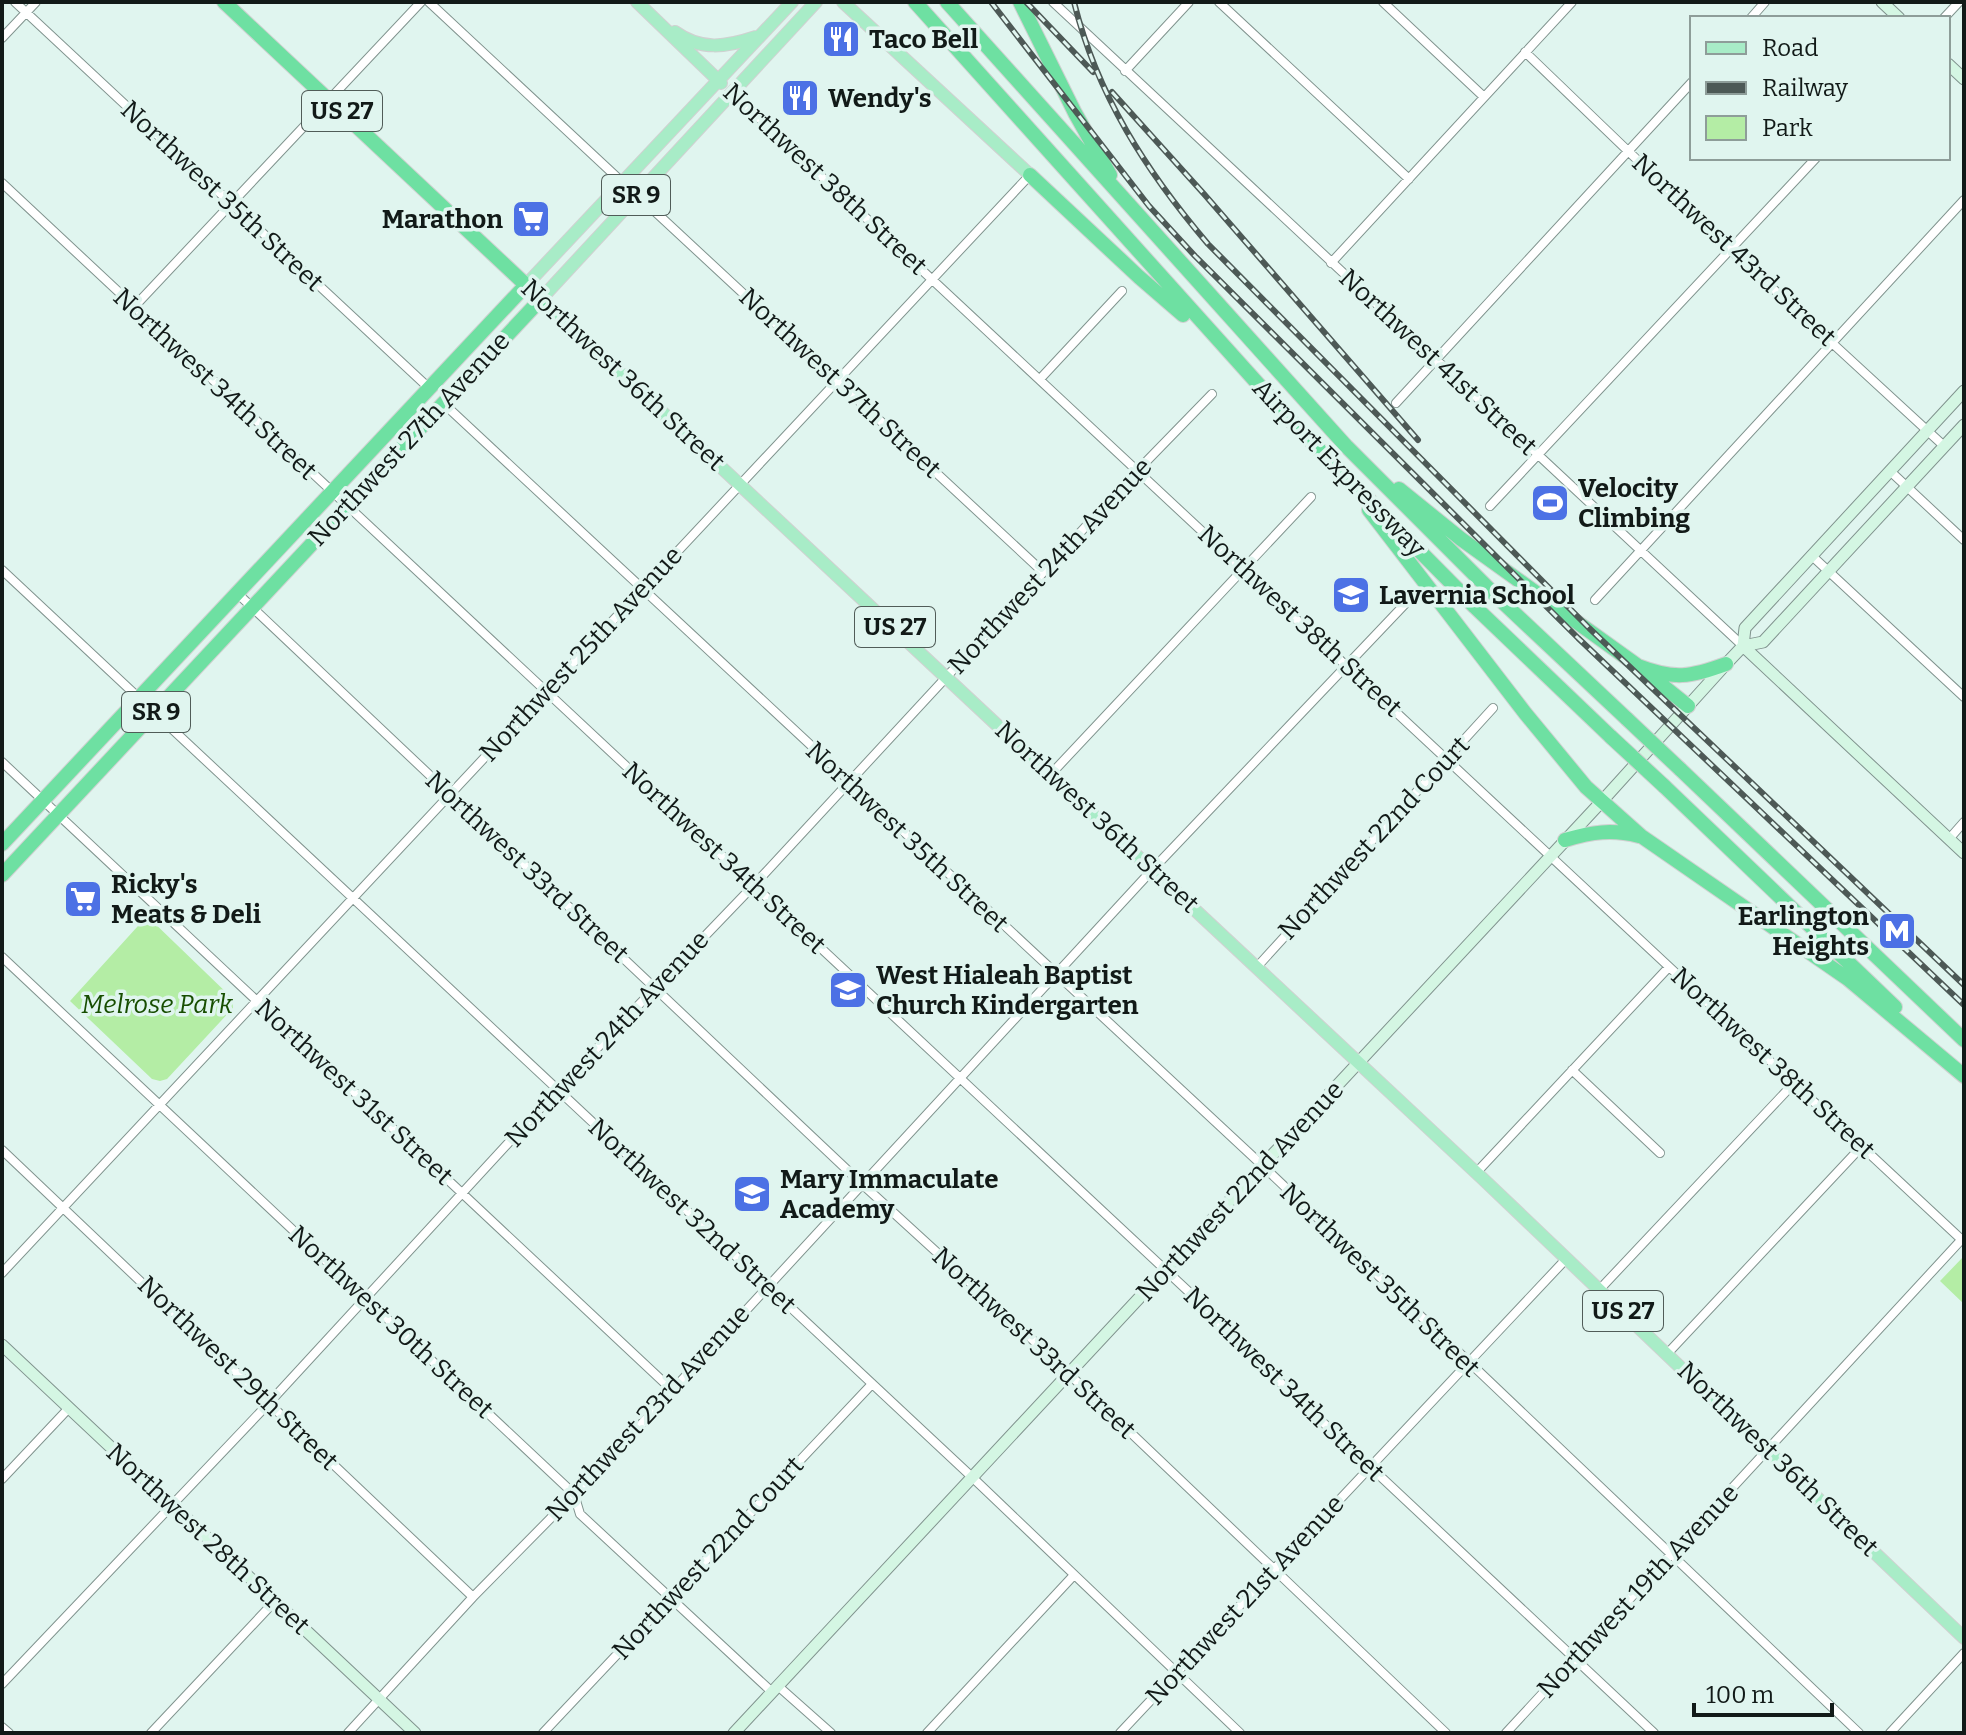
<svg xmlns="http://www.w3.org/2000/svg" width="1966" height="1735" font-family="Bitter,serif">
<rect width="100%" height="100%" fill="#e0f5ef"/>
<path fill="#b4eda5" d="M 147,916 L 232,998 L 233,1008 L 167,1079 L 160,1081 L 152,1079 L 70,1001 Z
M 1964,1256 L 1964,1304 L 1940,1281 Z"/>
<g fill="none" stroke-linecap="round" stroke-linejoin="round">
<defs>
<path id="street" d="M 15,2 L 430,389
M 429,2 L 622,182
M 1053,2 L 1743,646
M 1219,2 L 1409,179
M 1383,2 L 1484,97
M 1751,18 L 1765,2
M 1944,18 L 1959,2
M 2,38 L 36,2
M 1525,52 L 1731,250 L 1944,446
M 1125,71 L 1189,2
M 732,93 L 1962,1240
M 2,183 L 1189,1292 L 1234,1339 L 1654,1733
M 638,192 L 649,206 L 1043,572
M 1331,263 L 1572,2
M 134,307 L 421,2
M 1040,379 L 1122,291
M 443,403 L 1263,1166 L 1859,1733
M 1396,403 L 1692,82
M 1890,471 L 1964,540
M 1490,506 L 1816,158
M 1811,555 L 1964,697
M 2,570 L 973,1478 L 1240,1733
M 237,593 L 861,1183 L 1047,1353 L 1446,1733
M 1595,600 L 1964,200
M 2,762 L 671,1389
M 1051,774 L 1311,497
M 1949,839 L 1964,822
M 2,957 L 574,1494 L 580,1514 L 772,1692
M 1256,968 L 1493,708
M 1572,1070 L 1660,1153
M 2,1150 L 473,1597
M 1476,1173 L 1668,968
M 2,1273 L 1030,175
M 1600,1289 L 1795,1082
M 1667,1354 L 1862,1146
M 2,1479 L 68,1409
M 2,1684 L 269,1403 L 557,1090 L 753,886 L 1138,470 L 1212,394
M 778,1686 L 831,1733
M 2,1727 L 9,1733
M 151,1733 L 275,1601
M 348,1733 L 473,1597 L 610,1458 L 1153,869 L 1406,603
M 543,1733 L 872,1384
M 927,1733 L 1074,1575
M 1120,1733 L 1567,1258
M 1506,1733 L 1963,1238
M 1890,1733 L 1964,1653"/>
<path id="secondary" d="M 1882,2 L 1899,18
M 1948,64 L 1964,79
M 1743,646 L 1745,628 L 1964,391
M 1743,646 L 1964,853
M 2,1345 L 415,1733
M 734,1733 L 1603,800 L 1726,664 L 1743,646 L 1763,642 L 1964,425"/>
<path id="primary" d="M 637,2 L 721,83
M 816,2 L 541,299 L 1483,1179 L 1964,1638
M 843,2 L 1030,175
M 675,32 C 701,51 726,47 756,37
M 526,285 L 792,2"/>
<path id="highway" d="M 915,2 L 1294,424 L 1475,607 L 1611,737
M 947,2 L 1346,446 L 1494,594 L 1627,719
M 1020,2 L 1075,113 L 1110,175
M 1030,175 L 1139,277 L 1183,315
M 1399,489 L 1461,539 L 1638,666 C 1674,680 1691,677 1726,664
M 1369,510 L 1525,713 L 1586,787 L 1641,836 L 1848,979 L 1964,1076
M 1648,674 L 1688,706
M 1680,769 L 1964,1040
M 1664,786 L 1895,1007
M 1565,840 C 1592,832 1612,829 1639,836
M 2,844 L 526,285
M 2,875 L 541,299 L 224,2"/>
</defs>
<use href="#street" stroke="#80938e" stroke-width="10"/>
<use href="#secondary" stroke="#80938e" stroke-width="13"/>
<use href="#primary" stroke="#d0d1d1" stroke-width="14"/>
<use href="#highway" stroke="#d0d1d1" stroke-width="16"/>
<use href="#street" stroke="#fff" stroke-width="8"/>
<use href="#secondary" stroke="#d4f6e3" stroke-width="11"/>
<use href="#primary" stroke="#a8ecc7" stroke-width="12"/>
<use href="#highway" stroke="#6ee0a2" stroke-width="14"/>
<defs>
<path id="rail" d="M 991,2 L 1149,206 L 1195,256 L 1578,638 L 1964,1005
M 1026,2 L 1093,72
M 1074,2 C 1097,95 1146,171 1208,244 L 1589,628 L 1964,985
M 1112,92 L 1204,194 L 1418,440"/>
</defs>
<use href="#rail" stroke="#4d5956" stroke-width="6"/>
<use href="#rail" stroke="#e0f5ef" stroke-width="3" stroke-dasharray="9" stroke-linecap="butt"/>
<defs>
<path id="highway-bridge" d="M 1627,719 L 1680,769
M 1611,737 L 1664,786"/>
</defs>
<use href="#highway-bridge" stroke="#d0d1d1" stroke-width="16" stroke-linecap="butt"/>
<use href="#highway-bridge" stroke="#6ee0a2" stroke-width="14"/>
</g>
<defs>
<symbol id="restaurant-square" viewBox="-11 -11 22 22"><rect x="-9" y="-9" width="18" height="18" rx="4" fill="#4c71e5" stroke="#e0f5ef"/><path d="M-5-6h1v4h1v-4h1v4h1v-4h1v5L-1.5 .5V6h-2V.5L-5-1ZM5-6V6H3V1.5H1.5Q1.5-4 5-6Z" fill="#fff"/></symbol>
<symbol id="supermarket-square" viewBox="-11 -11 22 22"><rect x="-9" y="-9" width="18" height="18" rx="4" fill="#4c71e5" stroke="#e0f5ef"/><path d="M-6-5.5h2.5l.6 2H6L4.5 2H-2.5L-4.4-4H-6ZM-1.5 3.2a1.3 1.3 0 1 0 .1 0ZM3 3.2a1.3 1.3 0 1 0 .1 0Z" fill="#fff"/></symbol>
<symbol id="stadium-square" viewBox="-11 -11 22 22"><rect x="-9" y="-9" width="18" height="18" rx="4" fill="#4c71e5" stroke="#e0f5ef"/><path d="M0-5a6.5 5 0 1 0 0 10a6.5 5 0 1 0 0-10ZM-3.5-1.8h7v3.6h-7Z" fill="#fff"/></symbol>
<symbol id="school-square" viewBox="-11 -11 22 22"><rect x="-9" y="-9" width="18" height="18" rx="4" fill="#4c71e5" stroke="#e0f5ef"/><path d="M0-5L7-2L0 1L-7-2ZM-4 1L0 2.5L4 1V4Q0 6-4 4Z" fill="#fff"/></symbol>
<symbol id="metro-square" viewBox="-11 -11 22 22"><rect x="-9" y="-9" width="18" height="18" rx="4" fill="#4c71e5" stroke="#e0f5ef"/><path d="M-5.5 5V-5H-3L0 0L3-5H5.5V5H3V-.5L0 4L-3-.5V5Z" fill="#fff"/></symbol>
</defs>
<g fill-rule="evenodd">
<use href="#restaurant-square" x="819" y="17" width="44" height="44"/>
<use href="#restaurant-square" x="778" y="76" width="44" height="44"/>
<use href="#supermarket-square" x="509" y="197" width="44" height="44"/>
<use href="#stadium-square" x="1528" y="481" width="44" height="44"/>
<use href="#school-square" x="1329" y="573" width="44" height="44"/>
<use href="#supermarket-square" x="61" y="877" width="44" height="44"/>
<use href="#metro-square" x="1875" y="909" width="44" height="44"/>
<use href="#school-square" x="826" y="968" width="44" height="44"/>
<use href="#school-square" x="730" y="1172" width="44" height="44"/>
</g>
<g text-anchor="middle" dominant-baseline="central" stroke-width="7" stroke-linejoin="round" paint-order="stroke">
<g fill="#e0f5ef" stroke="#505c58" stroke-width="2">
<rect x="302" y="91" width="80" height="40" rx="6"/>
<rect x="602" y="175" width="68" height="40" rx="6"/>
<rect x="855" y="607" width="80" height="40" rx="6"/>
<rect x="122" y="692" width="68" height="40" rx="6"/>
<rect x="1583" y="1291" width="80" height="40" rx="6"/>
</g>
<g font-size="24" font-weight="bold" fill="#121a18">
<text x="342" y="111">US 27</text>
<text x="636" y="195">SR 9</text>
<text x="895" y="627">US 27</text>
<text x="156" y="712">SR 9</text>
<text x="1623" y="1311">US 27</text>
</g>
<g font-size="26" font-weight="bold" fill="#121a18" stroke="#e0f5ef" text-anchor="start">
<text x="869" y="39">Taco Bell</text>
<text x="828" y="98">Wendy's</text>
<text x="503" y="219" text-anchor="end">Marathon</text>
<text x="1578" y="488">Velocity<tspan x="1578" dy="30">Climbing</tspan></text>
<text x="1379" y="595">Lavernia School</text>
<text x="111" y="884">Ricky's<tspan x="111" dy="30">Meats &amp; Deli</tspan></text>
<text x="1869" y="916" text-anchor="end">Earlington<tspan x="1869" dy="30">Heights</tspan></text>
<text x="876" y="975">West Hialeah Baptist<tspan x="876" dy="30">Church Kindergarten</tspan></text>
<text x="780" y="1179">Mary Immaculate<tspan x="780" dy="30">Academy</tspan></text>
</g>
<g font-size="26" fill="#121a18" stroke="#e0f5ef">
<text transform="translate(825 179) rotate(43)">Northwest 38th Street</text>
<text transform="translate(222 196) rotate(43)">Northwest 35th Street</text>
<text transform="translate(1734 250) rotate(43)">Northwest 43rd Street</text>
<text transform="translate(1438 362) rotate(43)">Northwest 41st Street</text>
<text transform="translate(623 375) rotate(43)">Northwest 36th Street</text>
<text transform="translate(840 383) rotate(43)">Northwest 37th Street</text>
<text transform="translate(215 384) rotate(43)">Northwest 34th Street</text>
<text transform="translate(409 439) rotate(-47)">Northwest 27th Avenue</text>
<text transform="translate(1339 468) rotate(46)">Airport Expressway</text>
<text transform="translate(1050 566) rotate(-47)">Northwest 24th Avenue</text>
<text transform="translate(1300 621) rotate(43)">Northwest 38th Street</text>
<text transform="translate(581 654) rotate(-47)">Northwest 25th Avenue</text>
<text transform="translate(1097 817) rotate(43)">Northwest 36th Street</text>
<text transform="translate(907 837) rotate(43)">Northwest 35th Street</text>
<text transform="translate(1374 838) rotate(-47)">Northwest 22nd Court</text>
<text transform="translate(724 858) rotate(43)">Northwest 34th Street</text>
<text transform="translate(527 867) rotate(43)">Northwest 33rd Street</text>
<text transform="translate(607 1039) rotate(-47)">Northwest 24th Avenue</text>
<text transform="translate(1773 1063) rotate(43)">Northwest 38th Street</text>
<text transform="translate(354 1092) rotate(43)">Northwest 31st Street</text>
<text transform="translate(1240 1191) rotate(-47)">Northwest 22nd Avenue</text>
<text transform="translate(692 1216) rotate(43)">Northwest 32nd Street</text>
<text transform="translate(1380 1280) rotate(44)">Northwest 35th Street</text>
<text transform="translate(391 1322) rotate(43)">Northwest 30th Street</text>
<text transform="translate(1034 1343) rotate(43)">Northwest 33rd Street</text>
<text transform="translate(238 1373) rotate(44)">Northwest 29th Street</text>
<text transform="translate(1284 1384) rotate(44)">Northwest 34th Street</text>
<text transform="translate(648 1413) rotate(-47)">Northwest 23rd Avenue</text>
<text transform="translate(1778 1459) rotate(44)">Northwest 36th Street</text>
<text transform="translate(208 1539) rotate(43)">Northwest 28th Street</text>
<text transform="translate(708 1558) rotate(-47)">Northwest 22nd Court</text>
<text transform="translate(1638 1591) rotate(-47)">Northwest 19th Avenue</text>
<text transform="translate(1245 1600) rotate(-47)">Northwest 21st Avenue</text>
</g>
<g font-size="26" font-style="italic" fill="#174e01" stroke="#e0f5ef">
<text x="157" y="1004">Melrose Park</text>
</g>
</g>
<rect width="1966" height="1735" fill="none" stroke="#121a18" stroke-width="8"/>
<rect x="1690" y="16" width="260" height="144" fill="#e0f5ef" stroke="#8e9d99" stroke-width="2"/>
<rect x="1706" y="42" width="40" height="12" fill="#a8ecc7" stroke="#8e9d99" stroke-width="2"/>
<text x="1762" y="56" font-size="24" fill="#121a18">Road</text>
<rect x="1706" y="82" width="40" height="12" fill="#4d5956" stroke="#8e9d99" stroke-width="2"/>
<text x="1762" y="96" font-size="24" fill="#121a18">Railway</text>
<rect x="1706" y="116" width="40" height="24" fill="#b4eda5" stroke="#8e9d99" stroke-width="2"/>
<text x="1762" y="136" font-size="24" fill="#121a18">Park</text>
<path d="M1694 1703v12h138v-12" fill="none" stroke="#121a18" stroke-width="4"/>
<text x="1706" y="1703" font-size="24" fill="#121a18" stroke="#e0f5ef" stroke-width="6" paint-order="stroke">100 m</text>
</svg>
